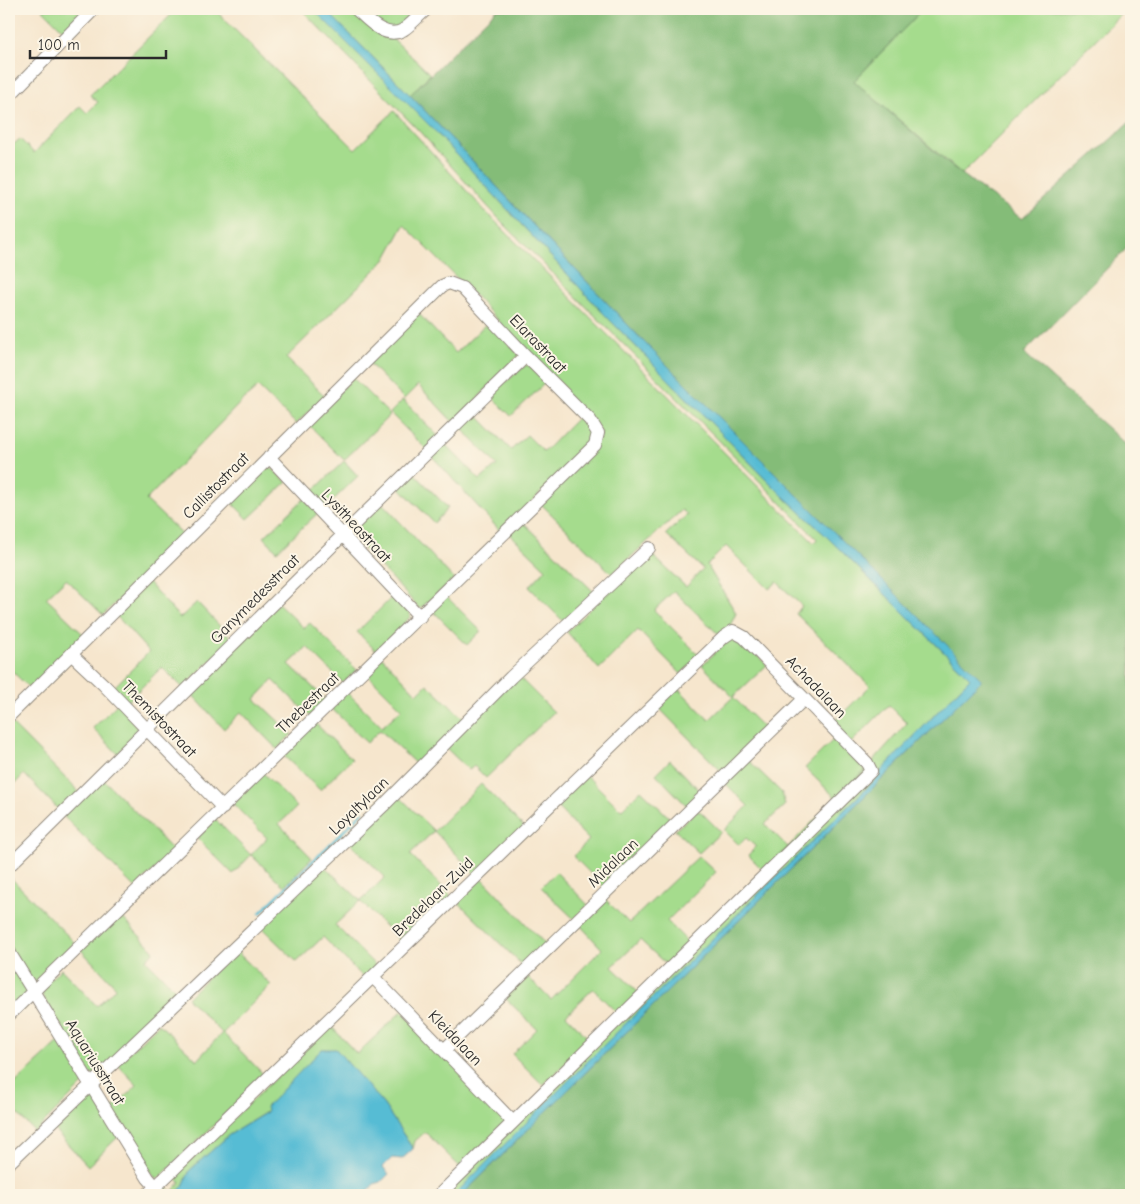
<svg xmlns="http://www.w3.org/2000/svg" width="1140" height="1204" font-family="'Comic Neue',sans-serif">
<rect width="100%" height="100%" fill="#fcf5e5"/>
<filter id="ink" filterUnits="userSpaceOnUse"><feTurbulence type="fractalNoise" baseFrequency=".02" numOctaves="2"/><feDisplacementMap in="SourceGraphic" scale="10" xChannelSelector="R" yChannelSelector="G"/><feConvolveMatrix kernelMatrix="1 2 1 2 8 2 1 2 1" color-interpolation-filters="sRGB"/></filter>
<filter id="wash" filterUnits="userSpaceOnUse"><feTurbulence type="fractalNoise" baseFrequency=".0096" numOctaves="4" result="noise"/><feDisplacementMap in="SourceGraphic" scale="20" xChannelSelector="R" yChannelSelector="G"/><feGaussianBlur stdDeviation="1.12" result="paint"/><feColorMatrix in="noise" values="0 0 0 0 0 0 0 0 0 0 0 0 0 0 0 0 0 1.4 0 .05"/><feComposite in="paint" operator="in"/></filter>
<g filter="url(#wash)">
<rect width="100%" height="100%" fill="#f6e6cd"/>
<path fill="#a5dc8d" stroke="#68845c" d="M 42,9 L 80,9 L 85,14 L 66,33 Z
M 177,9 L 214,9 L 355,149 L 394,111 L 486,212 L 814,543 L 817,539 L 502,222 L 420,132 L 301,9 L 313,9 L 434,130 L 605,315 L 783,496 L 823,533 L 970,678 L 881,771 L 879,776 L 610,1039 L 454,1195 L 444,1195 L 872,762 L 907,723 L 889,705 L 851,743 L 832,724 L 870,686 L 796,614 L 802,606 L 777,582 L 769,589 L 726,546 L 707,565 L 736,613 L 729,628 L 720,636 L 674,591 L 654,610 L 700,656 L 681,674 L 638,630 L 599,669 L 567,632 L 648,551 L 686,587 L 703,569 L 666,534 L 687,515 L 682,510 L 612,574 L 541,504 L 602,434 L 479,300 L 404,225 L 385,260 L 286,358 L 325,396 L 296,424 L 258,387 L 241,402 L 146,500 L 184,536 L 103,615 L 66,579 L 46,598 L 84,635 L 30,689 L 9,668 L 9,225 L 14,219 L 9,214 L 9,179 L 15,173 L 9,167 L 9,148 L 20,139 L 34,153 L 80,106 L 87,113 L 98,102 L 90,95 Z
M 325,9 L 352,9 L 388,34 L 430,74 L 410,95 Z
M 366,9 L 418,9 L 402,25 L 391,30 L 363,12 Z
M 923,9 L 1126,9 L 962,174 L 854,81 Z
M 418,313 L 456,353 L 489,321 L 519,355 L 454,423 L 418,385 L 404,399 L 368,362 Z
M 526,365 L 530,366 L 547,381 L 511,416 L 490,395 Z
M 353,378 L 390,415 L 344,460 L 308,424 Z
M 403,400 L 438,436 L 426,449 L 390,413 Z
M 474,412 L 511,450 L 527,435 L 544,452 L 580,415 L 589,424 L 594,440 L 501,532 L 431,455 L 443,442 L 480,480 L 497,465 L 459,426 Z
M 344,461 L 358,476 L 323,510 L 308,496 Z
M 269,466 L 287,482 L 248,519 L 229,500 Z
M 412,471 L 448,508 L 434,523 L 398,486 Z
M 304,499 L 318,513 L 277,551 L 264,537 Z
M 381,502 L 454,579 L 420,609 L 349,533 Z
M 522,521 L 594,592 L 564,622 L 529,587 L 546,569 L 509,533 Z
M 147,581 L 180,618 L 197,602 L 232,639 L 183,688 L 162,667 L 126,703 L 112,689 L 149,652 L 114,613 Z
M 394,595 L 410,613 L 410,617 L 377,652 L 357,632 Z
M 446,596 L 481,631 L 467,645 L 432,610 Z
M 278,603 L 304,628 L 310,623 L 357,670 L 343,683 L 307,647 L 289,664 L 326,700 L 310,716 L 273,680 L 255,699 L 292,734 L 277,749 L 241,712 L 224,729 L 189,691 Z
M 732,637 L 739,638 L 767,665 L 733,697 L 767,731 L 724,774 L 658,707 L 678,688 L 709,720 L 733,697 L 702,665 Z
M 382,657 L 417,694 L 427,684 L 464,719 L 418,766 L 380,730 L 367,743 L 330,707 L 346,691 L 382,727 L 402,709 L 366,673 Z
M 517,675 L 554,712 L 486,778 L 474,766 L 469,770 L 445,747 Z
M 118,703 L 137,727 L 138,730 L 118,754 L 93,728 Z
M 9,721 L 79,792 L 60,811 L 24,774 L 9,790 Z
M 315,723 L 352,759 L 320,790 L 283,755 Z
M 836,737 L 865,770 L 838,800 L 805,768 Z
M 747,759 L 782,793 L 785,805 L 765,824 L 789,848 L 765,872 L 748,855 L 756,847 L 746,838 L 739,845 L 724,830 L 748,806 L 724,782 Z
M 670,760 L 703,794 L 689,808 L 656,774 Z
M 263,773 L 297,807 L 279,824 L 312,858 L 284,886 L 251,855 L 233,874 L 197,838 L 215,819 L 251,855 L 267,838 L 233,804 Z
M 586,775 L 621,810 L 641,790 L 674,822 L 606,889 L 573,856 L 589,840 L 555,805 Z
M 102,778 L 174,851 L 135,888 L 63,816 Z
M 481,784 L 524,827 L 475,874 L 434,831 L 410,854 L 452,897 L 403,944 L 360,901 L 335,925 L 377,967 L 365,979 L 323,937 L 297,962 L 261,927 L 324,866 L 361,901 L 385,877 L 349,842 L 398,795 L 434,831 Z
M 697,811 L 701,812 L 721,832 L 699,853 L 675,830 Z
M 699,856 L 716,872 L 667,921 L 691,945 L 669,967 L 640,940 L 612,967 L 639,993 L 618,1014 L 593,989 L 566,1015 L 590,1040 L 543,1085 L 512,1054 L 537,1029 L 503,996 L 525,974 L 551,1000 L 602,949 L 578,923 L 604,898 L 629,923 Z
M 556,872 L 588,905 L 574,919 L 541,887 Z
M 9,876 L 75,943 L 37,982 L 30,980 L 9,945 Z
M 481,877 L 547,946 L 525,968 L 457,901 Z
M 118,913 L 154,951 L 146,960 L 181,995 L 100,1073 L 91,1075 L 39,990 L 61,969 L 97,1006 L 116,987 L 81,950 Z
M 235,950 L 271,985 L 223,1033 L 265,1076 L 159,1178 L 155,1178 L 111,1110 L 137,1085 L 117,1064 L 159,1024 L 197,1060 L 222,1033 L 187,998 Z
M 9,958 L 27,988 L 27,993 L 9,1011 Z
M 402,1011 L 509,1122 L 461,1168 L 425,1132 L 415,1141 L 413,1149 L 384,1105 L 336,1050 L 322,1049 L 268,1111 L 229,1135 L 190,1170 L 183,1186 L 174,1195 L 153,1195 L 164,1185 L 172,1192 L 180,1182 L 174,1176 L 330,1025 L 357,1054 Z
M 60,1041 L 85,1082 L 35,1132 L 9,1105 L 9,1089 Z
M 91,1093 L 119,1136 L 88,1166 L 51,1126 Z"/>
<path fill="#84bc78" stroke="#587452" d="M 497,9 L 808,9 L 815,15 L 822,9 L 923,9 L 854,81 L 950,165 L 1022,219 L 1131,121 L 1131,244 L 1024,353 L 1131,449 L 1131,1195 L 462,1195 L 982,680 L 646,344 L 410,95 Z"/>
<path fill="#56bcd4" stroke="#407480" d="M 313,9 L 325,9 L 410,95 L 646,344 L 982,680 L 462,1195 L 454,1195 L 610,1039 L 879,776 L 881,771 L 970,678 L 823,533 L 783,496 L 605,315 L 434,130 Z
M 322,1049 L 336,1049 L 384,1105 L 413,1149 L 402,1159 L 392,1158 L 383,1167 L 389,1174 L 381,1182 L 374,1184 L 364,1195 L 174,1195 L 183,1186 L 190,1170 L 229,1135 L 267,1112 L 266,1107 Z"/>
<g fill="none" stroke-linecap="round" stroke-linejoin="round">
<path stroke="#56bcd4" stroke-width="2.5" d="M 260,913 L 363,812"/>
</g>
</g>
<g filter="url(#ink)">
<g fill="none" stroke-linecap="round" stroke-linejoin="round">
<defs>
<path id="minor" d="M 356,9 C 368,20 385,40 403,30 C 411,25 419,15 427,9
M 9,96 L 94,9
M 269,457 L 420,617
M 71,654 L 104,685 L 223,808
M 9,716 L 442,286 L 449,283 L 462,288 L 526,356 L 590,420 L 598,433 L 595,445 L 9,1015
M 9,866 L 342,536 L 526,356
M 9,952 L 148,1178 L 156,1187
M 373,977 L 513,1122
M 444,1050 L 804,699
M 9,1163 L 383,806 L 511,677 L 649,548
M 147,1195 L 724,637 L 733,631 L 744,637 L 867,763 L 871,771 L 439,1195"/>
</defs>
<use href="#minor" stroke="#90887c" stroke-width="14"/>
<use href="#minor" stroke="#fff" stroke-width="12"/>
</g>
</g>
<g text-anchor="middle" dominant-baseline="central" stroke-width="4" stroke-linejoin="round" paint-order="stroke">
<g font-size="16" fill="#2b2b2b" stroke="#fcf5e5">
<text transform="translate(538 344) rotate(46)">Elarastraat</text>
<text transform="translate(216 486) rotate(-45)">Callistostraat</text>
<text transform="translate(356 526) rotate(47)">Lysitheastraat</text>
<text transform="translate(255 599) rotate(-45)">Ganymedesstraat</text>
<text transform="translate(816 687) rotate(46)">Achadalaan</text>
<text transform="translate(308 703) rotate(-44)">Thebestraat</text>
<text transform="translate(159 719) rotate(46)">Themistostraat</text>
<text transform="translate(359 806) rotate(-44)">Loyaltylaan</text>
<text transform="translate(613 863) rotate(-44)">Midalaan</text>
<text transform="translate(433 897) rotate(-44)">Bredelaan-Zuid</text>
<text transform="translate(455 1038) rotate(46)">Kleidalaan</text>
<text transform="translate(95 1062) rotate(58)">Aquariusstraat</text>
</g>
</g>
<rect width="1140" height="1204" fill="none" stroke="#fcf5e5" stroke-width="30"/>
<path d="M30 50v8h136v-8" fill="none" stroke="#2b2b2b" stroke-width="2.5"/>
<text x="38" y="50" font-size="15" fill="#2b2b2b" stroke="#fcf5e5" stroke-width="4" paint-order="stroke">100 m</text>
</svg>
